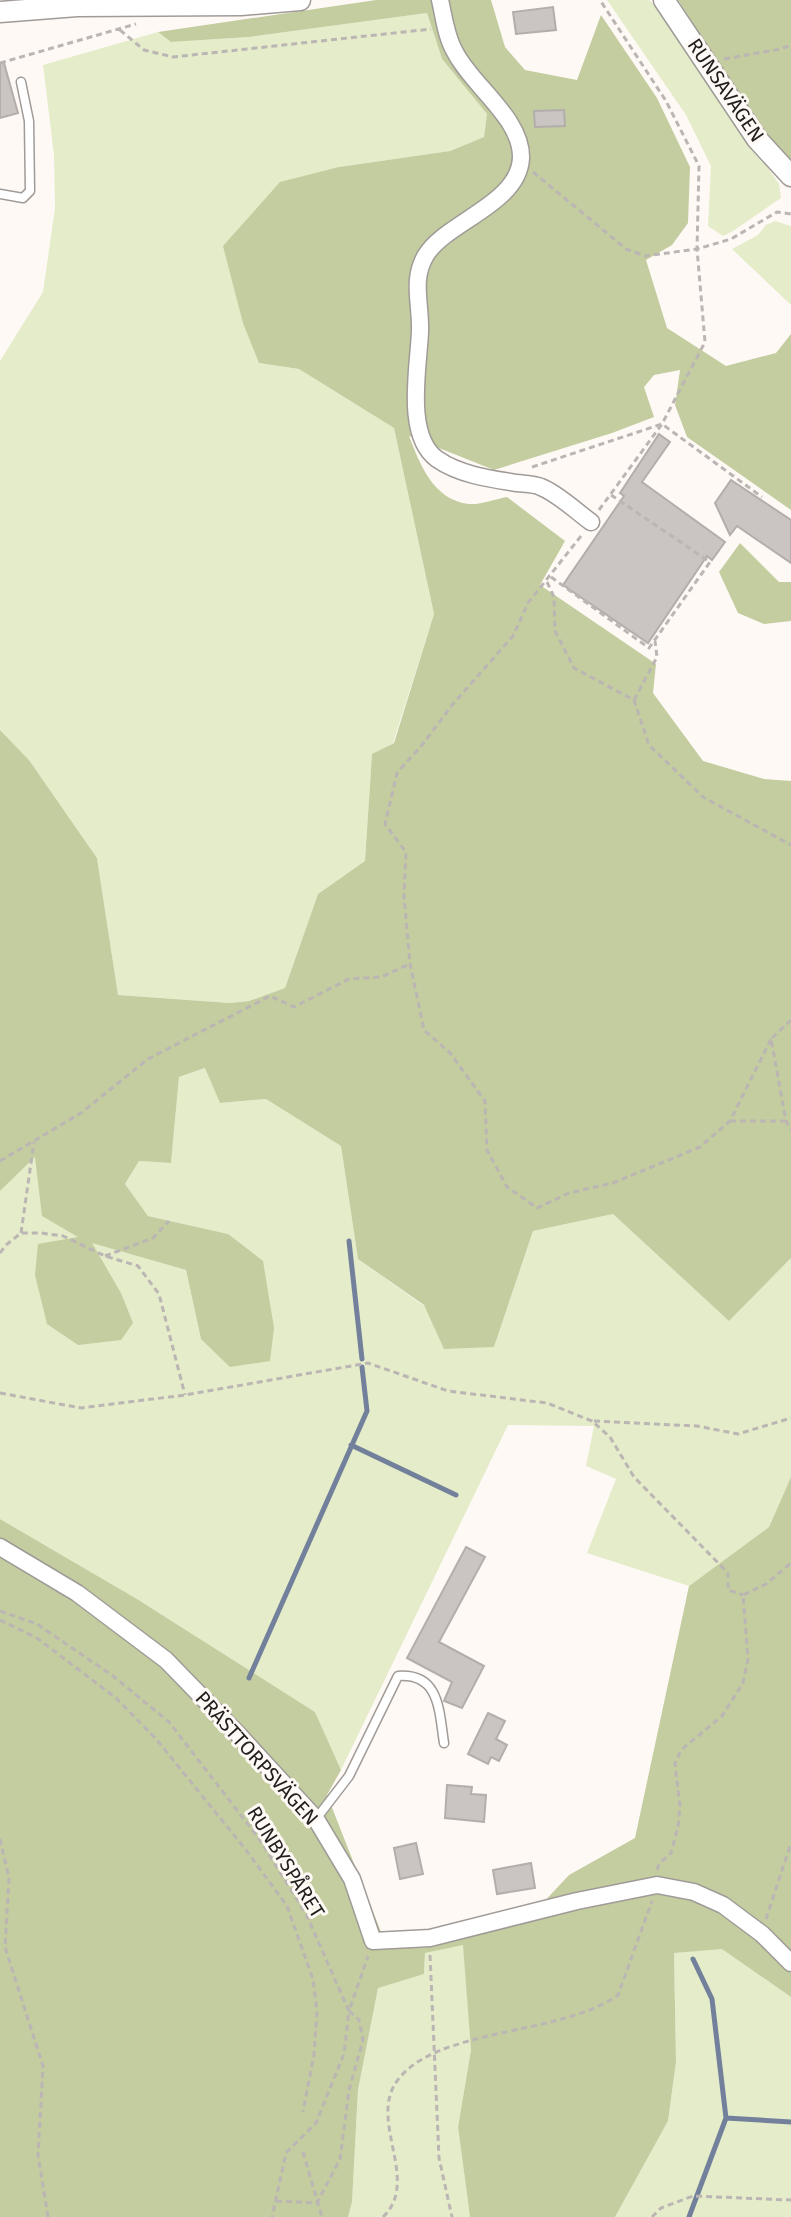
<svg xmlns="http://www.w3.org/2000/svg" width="791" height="2217" font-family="'Fira Sans',sans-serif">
<rect width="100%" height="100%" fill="#fff9f6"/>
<path fill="#e4ecc9" d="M 607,0 L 649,0 L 654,4 L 779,184 L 781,198 L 733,231 L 723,236 L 708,226 L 711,166 L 686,115 Z
M 427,13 L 442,59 L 487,114 L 484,137 L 450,151 L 339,167 L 259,363 L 299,369 L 394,428 L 434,614 L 393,743 L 372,755 L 365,861 L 318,894 L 285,988 L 249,1001 L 230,1003 L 118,995 L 97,858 L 29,760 L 0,730 L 0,361 L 43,292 L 55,208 L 54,155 L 43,65 L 158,32 L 171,42 L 249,37 Z
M 775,221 L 791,226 L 791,305 L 732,249 L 758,235 L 766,225 Z
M 206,1068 L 220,1103 L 266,1099 L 341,1146 L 358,1259 L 424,1306 L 494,1347 L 533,1231 L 613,1214 L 729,1321 L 791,1258 L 791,1477 L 769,1527 L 689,1586 L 587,1553 L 616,1479 L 586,1466 L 594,1426 L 508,1425 L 341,1770 L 315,1712 L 137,1599 L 0,1519 L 0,1191 L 35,1157 L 79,1238 L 121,1293 L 90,1242 L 186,1270 L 201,1339 L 228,1234 L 148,1216 L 125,1184 L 139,1161 L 171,1163 L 179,1077 Z
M 464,1944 L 471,2050 L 458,2127 L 470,2217 L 348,2217 L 352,2202 L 358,2090 L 378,1987 L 424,1974 L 425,1953 Z
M 722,1948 L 791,1997 L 791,2217 L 615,2217 L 668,2121 L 676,2062 L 674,1953 Z"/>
<path fill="#c3cd9f" d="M 376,0 L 491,0 L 505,47 L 525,70 L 577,80 L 601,15 L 657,98 L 690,167 L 688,223 L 672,245 L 646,260 L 667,328 L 726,366 L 776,353 L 791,334 L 791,510 L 687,437 L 675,405 L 680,370 L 654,375 L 644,387 L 654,417 L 612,433 L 494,470 L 409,436 C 420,464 433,500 469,504 C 480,505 496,499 507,497 L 565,541 L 540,585 L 656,664 L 653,693 L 703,761 L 764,779 L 791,781 L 791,1258 L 729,1321 L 613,1214 L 533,1231 L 494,1347 L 444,1349 L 424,1305 L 358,1259 L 341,1146 L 266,1099 L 220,1103 L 205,1068 L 179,1077 L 171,1163 L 139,1161 L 125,1184 L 148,1216 L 228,1234 L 263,1261 L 274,1328 L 270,1361 L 230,1367 L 201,1339 L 186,1270 L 92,1243 L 121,1293 L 133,1323 L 121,1340 L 78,1345 L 47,1324 L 35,1275 L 38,1244 L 78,1237 L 42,1216 L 35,1157 L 0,1191 L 0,730 L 29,760 L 97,858 L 118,995 L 230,1003 L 249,1001 L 285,988 L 318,894 L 365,861 L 372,754 L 394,743 L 434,614 L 394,428 L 299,369 L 259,363 L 243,323 L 223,246 L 280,182 L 339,167 L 450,151 L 484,137 L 487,114 L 442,59 L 427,13 L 249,37 L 171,42 L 158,32 Z
M 678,0 L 791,0 L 791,164 L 782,156 L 728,79 Z
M 740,543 L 779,582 L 791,582 L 791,621 L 764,624 L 738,613 L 719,572 Z
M 791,1477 L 791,1997 L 722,1949 L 674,1953 L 676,2062 L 668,2121 L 615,2217 L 470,2217 L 458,2127 L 471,2050 L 463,1945 L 425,1953 L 424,1974 L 378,1988 L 358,2090 L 352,2202 L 348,2217 L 0,2217 L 0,1519 L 137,1599 L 315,1712 L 341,1770 L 327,1795 L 383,1937 L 429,1936 L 541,1905 L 569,1875 L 635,1838 L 689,1586 L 769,1527 Z"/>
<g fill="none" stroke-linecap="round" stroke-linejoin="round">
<path stroke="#72809b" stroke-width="5" d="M 349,1241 L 362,1359
M 351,1445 L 456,1495
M 249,1678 L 367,1411 L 362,1367
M 726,2118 L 791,2122
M 689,2217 L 726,2118 L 712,1999 L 693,1959"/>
</g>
<path fill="#cac5c2" stroke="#b3aeab" stroke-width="2" d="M 553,7 L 556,30 L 516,34 L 513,12 Z
M 0,63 L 4,63 L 18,113 L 0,118 Z
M 564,110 L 565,126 L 535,127 L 534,111 Z
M 659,434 L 670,442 L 642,482 L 725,542 L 712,560 L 707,556 L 648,643 L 563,585 L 624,496 L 620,493 Z
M 731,480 L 791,520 L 791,563 L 737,526 L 730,535 L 715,503 Z
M 466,1547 L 485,1557 L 439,1642 L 484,1666 L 462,1708 L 444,1701 L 452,1682 L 407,1658 Z
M 488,1713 L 505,1721 L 496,1739 L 507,1745 L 499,1761 L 491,1757 L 488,1764 L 468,1754 Z
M 447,1785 L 472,1787 L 471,1794 L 486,1795 L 484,1822 L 445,1818 Z
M 416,1843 L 423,1874 L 400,1879 L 394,1848 Z
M 531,1863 L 535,1888 L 497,1894 L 493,1870 Z"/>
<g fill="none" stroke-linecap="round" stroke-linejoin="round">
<defs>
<path id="service" d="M 0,194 L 23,198 L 30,191 L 29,121 L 21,82
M 316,1819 L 349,1776 L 398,1676 C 440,1673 439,1711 444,1743"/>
<path id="minor" d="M 440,0 C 444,17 446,37 455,52 C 472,86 522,118 521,158 C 519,204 446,222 426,255 C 411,279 421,304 420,331 C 419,365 404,435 437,459 C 460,475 491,479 517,483 C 525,484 535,484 541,487 C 557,493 577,512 591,522
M 0,1547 L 77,1593 L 166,1660 L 236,1732 L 316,1819 L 352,1879 L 373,1941 L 430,1938 L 577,1901 L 657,1885 L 694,1892 L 723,1905 L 762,1934 L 791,1963"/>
<path id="tertiary" d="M 664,0 L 757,139 L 791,176
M 0,12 L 77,6 L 241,5 L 300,0"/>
</defs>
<use href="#service" stroke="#a19b98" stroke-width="11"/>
<use href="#minor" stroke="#a19b98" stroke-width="19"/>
<use href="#tertiary" stroke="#a19b98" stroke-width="23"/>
<path stroke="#bbb6b4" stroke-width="3" stroke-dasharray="6 4" stroke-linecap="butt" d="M 120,30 L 144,50 L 173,57 L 431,29
M 724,59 L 781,49 L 791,45
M 0,63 L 136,24
M 533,172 L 626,249 L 645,256 L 697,249 L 731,239 L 777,212 L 791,214
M 532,467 L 662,424 L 762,497
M 599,510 L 662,424 L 705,342 L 697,249 L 699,166 L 666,101 L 600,0
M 581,536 L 528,603 L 513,636 L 453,704 L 422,745 L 397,773 L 385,824 L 406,852 L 404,896 L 410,964 L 424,1030 L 450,1053 L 485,1101 L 487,1150 L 507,1187 L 537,1208 L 569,1193 L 613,1183 L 700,1147 L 730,1121 L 771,1039
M 551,577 L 649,648 L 710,562 L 611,495
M 547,582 L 554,597 L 555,631 L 574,668 L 634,700 L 649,745 L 703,797 L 791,845
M 634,700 L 657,657 L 655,641
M 791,1020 L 771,1039 L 786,1121 L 791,1130
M 730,1121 L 786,1121
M 0,1161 L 81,1113 L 148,1059 L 270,996 L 294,1007 L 349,979 L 381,977 L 410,964
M 21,1233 L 34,1142
M 0,1253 L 6,1245 L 21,1233 L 41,1233 L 63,1236 L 105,1256 L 138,1266 L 159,1294 L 185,1395
M 105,1256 L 153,1238 L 169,1221
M 0,1393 L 81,1408 L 185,1395 L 368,1363 L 448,1391 L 547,1403 L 592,1421 L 610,1437 L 634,1477 L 728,1573 L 728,1590 L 743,1595
M 594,1421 L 697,1426 L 738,1434 L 791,1418
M 0,1611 L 37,1624 L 113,1676 L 169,1722 L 260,1840 L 306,1914 L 349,2011 L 344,2054 L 316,2123 L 286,2153 L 272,2217
M 0,1620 L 37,1638 L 116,1698 L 157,1740 L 246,1850 L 287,1906 L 313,1979 L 317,2011 L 314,2054 L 303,2112
M 0,1839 L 9,1878 L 5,1947 L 43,2066 L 38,2155 L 48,2217
M 657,1870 L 659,1864 L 671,1853 L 678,1827 L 680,1806 L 675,1764 L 681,1750 L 722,1716 L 743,1683 L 748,1659 L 743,1595 L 766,1584 L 791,1563
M 766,1919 L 791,1843
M 430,1955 L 439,2158 L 452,2217
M 303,2152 L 322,2217
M 276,2201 L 317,2203 L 340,2159 L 349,2090 L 363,2040 L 359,2020 L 349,2011 L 368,1956
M 383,2217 C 421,2181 368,2121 397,2081 C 436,2027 561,2036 618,1995 L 652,1901
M 652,2217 L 661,2208 L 693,2196 L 791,2200"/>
<use href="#service" stroke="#fff" stroke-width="8"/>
<use href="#minor" stroke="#fff" stroke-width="16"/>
<use href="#tertiary" stroke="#fff" stroke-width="20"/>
</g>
<g text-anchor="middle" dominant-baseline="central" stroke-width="6" stroke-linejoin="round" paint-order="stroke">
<g font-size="20" fill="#211f1e" stroke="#fff9f6">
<text transform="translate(726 90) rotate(56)">RUNSAVÄGEN</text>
<text transform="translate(257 1758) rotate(48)">PRÄSTTORPSVÄGEN</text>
<text transform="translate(286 1862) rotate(58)">RUNBYSPÅRET</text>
</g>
</g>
</svg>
